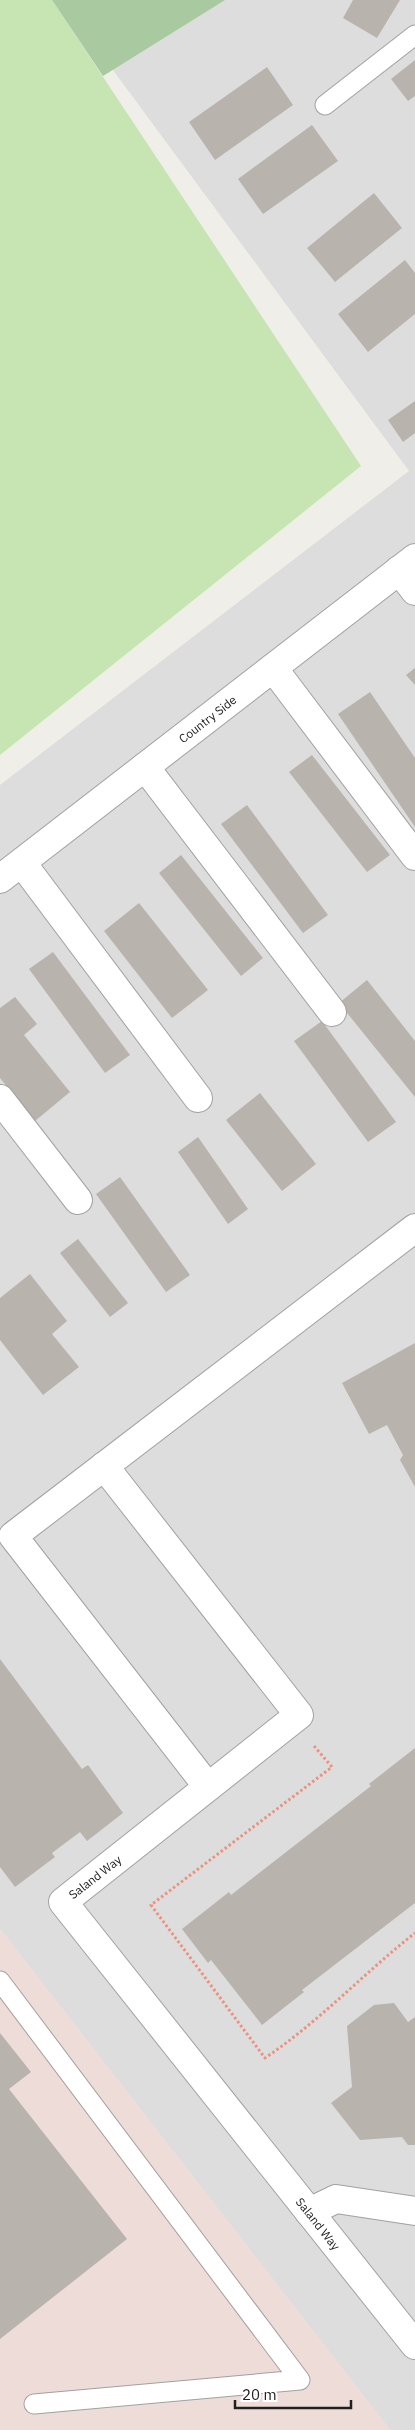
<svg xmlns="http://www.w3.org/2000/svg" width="415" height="2430" font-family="'IBM Plex Sans',sans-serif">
<rect width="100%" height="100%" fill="#efeee8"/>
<path fill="#dedddd" d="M 104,0 L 415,0 L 415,2430 L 390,2430 L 0,1929 L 0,785 L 409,471 L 76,20 Z"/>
<path fill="#eedcd9" d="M 0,1929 L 390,2430 L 0,2430 Z"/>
<path fill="#c7e4b3" d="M 0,0 L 52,0 L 361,466 L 0,755 Z"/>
<path fill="#a9caa1" d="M 52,0 L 225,0 L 103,76 Z"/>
<path fill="#b9b3ad" d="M 353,0 L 400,0 L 377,38 L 343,18 Z
M 415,60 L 415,96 L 408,101 L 391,79 Z
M 267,67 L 293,105 L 215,160 L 189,122 Z
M 312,125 L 338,161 L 263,214 L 238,179 Z
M 374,193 L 402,228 L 335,282 L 307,248 Z
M 405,260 L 415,273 L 415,314 L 368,352 L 338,314 Z
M 415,401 L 415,433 L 403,442 L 388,420 Z
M 415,668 L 415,685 L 406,675 Z
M 370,692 L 415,758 L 415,827 L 338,714 Z
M 312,755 L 390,855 L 367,872 L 289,772 Z
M 247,805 L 328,915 L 303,933 L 221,824 Z
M 181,855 L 263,958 L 241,976 L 159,873 Z
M 139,903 L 208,990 L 172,1018 L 104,931 Z
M 53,952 L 130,1055 L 105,1073 L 29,969 Z
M 367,980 L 415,1041 L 415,1097 L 339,1003 Z
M 15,997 L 37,1024 L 24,1035 L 70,1092 L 35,1121 L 0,1078 L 0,1008 Z
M 322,1021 L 396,1122 L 368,1142 L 294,1041 Z
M 260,1093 L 316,1164 L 282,1191 L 226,1120 Z
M 198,1137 L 248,1209 L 228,1224 L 178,1152 Z
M 120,1177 L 190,1275 L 166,1292 L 96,1194 Z
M 78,1239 L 128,1303 L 110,1317 L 60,1253 Z
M 30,1274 L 67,1321 L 52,1334 L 79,1367 L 43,1395 L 0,1340 L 0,1298 Z
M 415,1343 L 415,1487 L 400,1460 L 403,1455 L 387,1425 L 369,1434 L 342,1383 Z
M 0,1659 L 82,1769 L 88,1765 L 123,1813 L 87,1841 L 80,1832 L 52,1853 L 55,1857 L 15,1887 L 0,1867 Z
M 415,1748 L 415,1903 L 302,1990 L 304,1992 L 262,2025 L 211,1960 L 208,1963 L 182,1929 L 229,1892 L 231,1895 L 371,1786 L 369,1784 Z
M 394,2003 L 408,2022 L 415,2017 L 415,2145 L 408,2145 L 402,2137 L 360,2140 L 331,2103 L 352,2087 L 347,2026 L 374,2005 Z
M 0,2033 L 31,2072 L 9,2089 L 127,2239 L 0,2339 Z"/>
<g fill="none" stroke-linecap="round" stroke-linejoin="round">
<defs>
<path id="lane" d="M 325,105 L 415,35
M 0,1981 L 300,2380 L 34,2404"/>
<g id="street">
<path d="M 399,570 L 415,591"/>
<path d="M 273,668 L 415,856"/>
<path d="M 145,767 L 332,1012"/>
<path d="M 22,863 L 198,1098"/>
<path id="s1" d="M 0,879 L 415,558"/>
<path d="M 0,1099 L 78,1200"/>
<path id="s2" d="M 104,1466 L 299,1715 L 63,1902 L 415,2345"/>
<path d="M 208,1787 L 13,1536 L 415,1228"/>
<path d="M 309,2212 L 336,2199 L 415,2211"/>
</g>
</defs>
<use href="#lane" stroke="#a1a1a1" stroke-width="21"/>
<use href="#street" stroke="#a1a1a1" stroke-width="30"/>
<path stroke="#eb927d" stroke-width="3" stroke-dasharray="2.5 2.5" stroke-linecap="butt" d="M 314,1746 L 332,1767 L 151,1905 L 265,2058 C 320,2021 364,1973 415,1933"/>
<use href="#lane" stroke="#fff" stroke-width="19"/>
<use href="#street" stroke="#fff" stroke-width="28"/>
</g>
<g text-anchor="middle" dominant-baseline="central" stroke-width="5" stroke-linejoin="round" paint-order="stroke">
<g font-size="12" fill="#202020" stroke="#fff">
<text stroke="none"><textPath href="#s1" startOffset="262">Country Side</textPath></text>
<text transform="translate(95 1877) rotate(-38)">Saland Way</text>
<text stroke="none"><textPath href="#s2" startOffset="1028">Saland Way</textPath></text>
</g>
</g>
<path d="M235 2400v8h116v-8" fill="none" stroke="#202020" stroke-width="2.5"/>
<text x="242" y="2400" font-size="15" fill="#202020" stroke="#ffffff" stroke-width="4" paint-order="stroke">20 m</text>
</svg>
